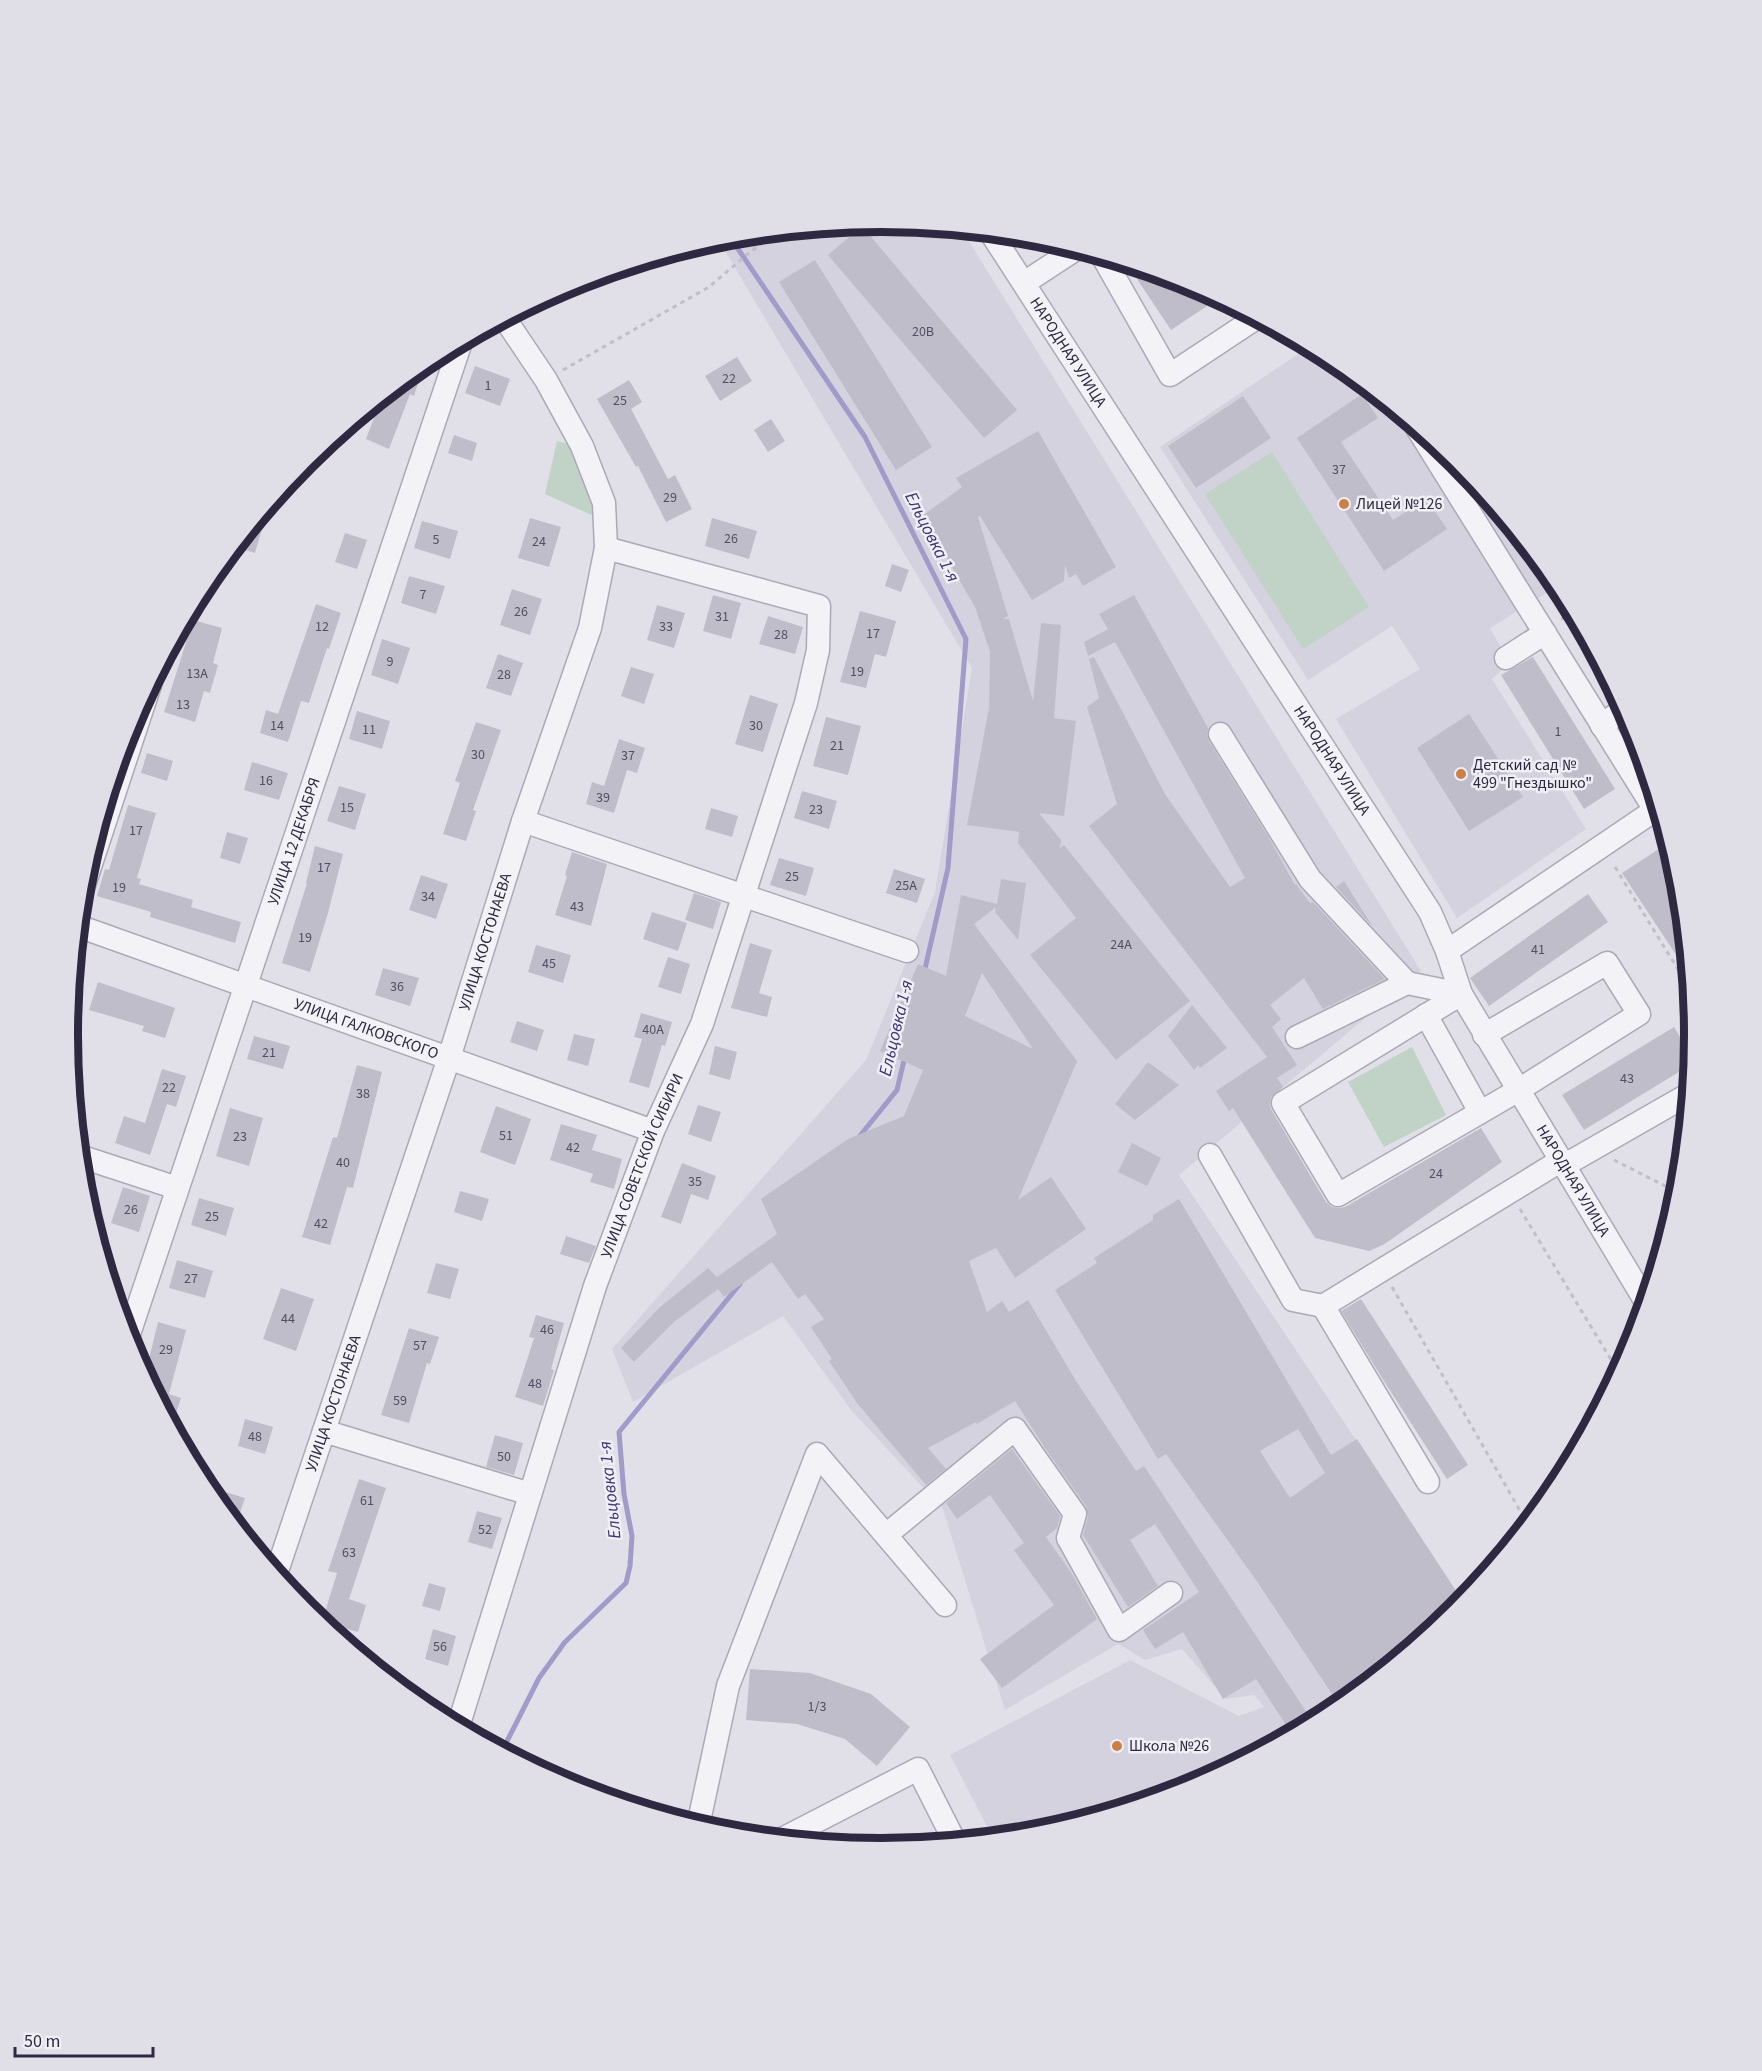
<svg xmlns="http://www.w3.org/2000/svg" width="1762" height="2071" font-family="'Source Sans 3',sans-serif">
<rect width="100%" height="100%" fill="#e1e0e9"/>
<path fill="#d4d2de" d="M 881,222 L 962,230 L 1421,971 L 1179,1175 L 1464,1602 L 1456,1611 L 1333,1712 L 1286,1737 L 1278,1726 L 1285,1738 L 1192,1787 L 1039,1833 L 993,1838 L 950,1755 L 1130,1660 L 1239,1716 L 1264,1707 L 1254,1695 L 1226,1699 L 1182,1649 L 1145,1660 L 1118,1644 L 1005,1710 L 943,1509 L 851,1410 L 783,1316 L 633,1402 L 612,1349 L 866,1060 L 935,892 L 972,668 L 718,239 Z
M 1311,347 L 1333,359 L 1456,461 L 1528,547 L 1553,589 L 1490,628 L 1510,663 L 1492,679 L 1586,829 L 1457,918 L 1336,719 L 1420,669 L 1392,626 L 1308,680 L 1160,447 L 1298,354 Z"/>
<path fill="#c1d2c7" d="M 557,441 L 573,445 L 598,518 L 545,494 Z
M 1272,452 L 1369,607 L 1303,649 L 1205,494 Z
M 1412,1047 L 1446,1115 L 1384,1147 L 1348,1082 Z"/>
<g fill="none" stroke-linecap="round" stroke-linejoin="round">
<path stroke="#a09bc8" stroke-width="5" d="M 730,237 L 865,437 L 966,639 L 948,868 L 924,973
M 859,1137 L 897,1090 L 905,1056
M 502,1751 L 539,1678 L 565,1642 L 626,1583 L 630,1566 L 632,1536 L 624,1494 L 619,1432 L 740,1284"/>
</g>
<path fill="#c0bdcb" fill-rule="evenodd" d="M 862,226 L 1017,410 L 984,438 L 828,255 Z
M 815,260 L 932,447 L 896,470 L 779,282 Z
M 1127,264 L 1193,284 L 1207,306 L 1171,330 Z
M 737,357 L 752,381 L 720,401 L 705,376 Z
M 425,362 L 414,396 L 410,394 L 389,449 L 366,439 L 381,399 Z
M 475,366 L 510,379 L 500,406 L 465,393 Z
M 629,380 L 642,402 L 631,409 L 668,479 L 675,475 L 692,509 L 666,522 L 638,466 L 636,467 L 597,399 Z
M 1362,394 L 1378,418 L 1341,442 L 1393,520 L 1426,498 L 1447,529 L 1384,571 L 1297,438 Z
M 1243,396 L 1271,438 L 1196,488 L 1168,446 Z
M 771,419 L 785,441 L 768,452 L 754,430 Z
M 1038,431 L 1116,567 L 1083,586 L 1076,574 L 1069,578 L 1065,565 L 1064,581 L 1032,600 L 980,516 L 978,517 L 1008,616 L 1003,619 L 1009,619 L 1033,701 L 1041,623 L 1061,625 L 1054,718 L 1076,721 L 1064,816 L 1039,813 L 1061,840 L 1060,848 L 1064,845 L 1190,1001 L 1116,1060 L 1030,955 L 1076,918 L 1018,843 L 1019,832 L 967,825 L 989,708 L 990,652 L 975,607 L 922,516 L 962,487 L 956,478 Z
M 454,435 L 477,443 L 472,461 L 448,453 Z
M 269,505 L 255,553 L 235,547 L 253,524 Z
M 530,518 L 561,527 L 549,567 L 518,558 Z
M 712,518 L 757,531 L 749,559 L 705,546 Z
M 422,521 L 458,531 L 450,559 L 414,548 Z
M 345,533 L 367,540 L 357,569 L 335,562 Z
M 892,564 L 909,570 L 901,592 L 885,586 Z
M 409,576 L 445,586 L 436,614 L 401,603 Z
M 512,589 L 542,599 L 530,635 L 500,625 Z
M 713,595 L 741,603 L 731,639 L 703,631 Z
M 1134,595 L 1208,728 L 1207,735 L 1209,741 L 1269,838 L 1295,885 L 1296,884 L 1310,903 L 1313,902 L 1385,979 L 1323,1009 L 1304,978 L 1270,1005 L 1281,1019 L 1272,1027 L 1297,1065 L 1277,1078 L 1283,1087 L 1271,1097 L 1270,1104 L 1271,1109 L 1326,1202 L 1332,1207 L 1339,1208 L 1345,1207 L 1481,1128 L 1502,1162 L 1383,1245 L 1369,1251 L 1315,1238 L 1233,1108 L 1229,1111 L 1216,1091 L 1267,1057 L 1089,826 L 1117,804 L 1087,707 L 1099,698 L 1089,659 L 1094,657 L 1165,794 L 1230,887 L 1245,878 L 1115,642 L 1088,656 L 1084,642 L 1108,629 L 1099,614 Z
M 316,604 L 341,613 L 329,649 L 327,648 L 309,703 L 301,701 L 288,742 L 260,733 L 266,710 L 278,714 Z
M 657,605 L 685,613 L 674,648 L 647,640 Z
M 860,611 L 896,621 L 886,657 L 875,654 L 866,688 L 840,682 Z
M 768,616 L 803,627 L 795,654 L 759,644 Z
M 193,620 L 222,628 L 213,663 L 218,665 L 210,693 L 204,691 L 195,722 L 164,712 Z
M 382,639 L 410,648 L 398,684 L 371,675 Z
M 498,654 L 523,663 L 511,696 L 486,688 Z
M 1533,657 L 1615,789 L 1584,809 L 1501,675 Z
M 631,667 L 654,674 L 644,704 L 621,696 Z
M 750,695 L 778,704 L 763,752 L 735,744 Z
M 357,711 L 390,721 L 382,749 L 349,739 Z
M 1469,714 L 1523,797 L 1469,831 L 1417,748 Z
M 826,717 L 861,726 L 848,775 L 813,766 Z
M 476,722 L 501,730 L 473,810 L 476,811 L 466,841 L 443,834 L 460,783 L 455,781 Z
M 619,739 L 645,748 L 637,773 L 627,770 L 614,813 L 586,804 L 592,782 L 604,786 Z
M 147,753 L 173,761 L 167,781 L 141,773 Z
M 252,762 L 288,773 L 279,800 L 244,790 Z
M 339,786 L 366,794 L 355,830 L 327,821 Z
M 802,791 L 837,801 L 829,829 L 794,818 Z
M 128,805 L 156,813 L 137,878 L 141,879 L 139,884 L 193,900 L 191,907 L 241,922 L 235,943 L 150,917 L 151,912 L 97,896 L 105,869 L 109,870 Z
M 711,808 L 738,816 L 732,837 L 705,829 Z
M 227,832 L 248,838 L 240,864 L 220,858 Z
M 1668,843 L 1679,877 L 1680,884 L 1675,887 L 1681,896 L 1688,973 L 1622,873 Z
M 315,846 L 343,854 L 328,913 L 310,972 L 282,963 L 307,883 L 306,883 Z
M 572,852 L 607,864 L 591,926 L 555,915 L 567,876 L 565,875 Z
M 779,858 L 814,868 L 806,896 L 770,885 Z
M 894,869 L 925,879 L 917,903 L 886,893 Z
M 421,875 L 448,884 L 436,919 L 409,910 Z
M 1001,879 L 1026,883 L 1018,940 L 995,912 L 996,907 L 974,924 L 1077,1061 L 1018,1200 L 1051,1177 L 1086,1229 L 1015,1278 L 996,1248 L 969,1261 L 987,1312 L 1002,1301 L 1009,1312 L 1028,1300 L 1076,1381 L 1136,1471 L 1144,1466 L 1313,1722 L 1292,1734 L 1256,1679 L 1223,1699 L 1183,1632 L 1155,1649 L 1143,1630 L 1199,1592 L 1155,1524 L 1130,1540 L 1158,1586 L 1128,1607 L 1083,1535 L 1088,1517 L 1086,1506 L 1045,1448 L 1015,1401 L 977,1424 L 976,1422 L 928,1448 L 946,1469 L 926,1485 L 857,1403 L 829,1361 L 832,1359 L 811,1327 L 824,1319 L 805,1294 L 798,1299 L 772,1262 L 724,1297 L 718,1289 L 674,1322 L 634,1362 L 621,1348 L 659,1308 L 708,1268 L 717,1277 L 777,1234 L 761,1199 L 848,1139 L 904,1116 L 923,1070 L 880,1051 L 918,964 L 946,976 L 961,895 L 997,904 ZM 982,973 L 1033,1049 L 965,1016 Z
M 1344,881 L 1373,927 L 1336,887 Z
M 694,893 L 721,902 L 713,929 L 685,920 Z
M 1588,894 L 1608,922 L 1489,1006 L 1470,978 Z
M 652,912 L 687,923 L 678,951 L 643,939 Z
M 750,943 L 772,950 L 759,993 L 772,997 L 767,1017 L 731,1008 Z
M 536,945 L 571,955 L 563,983 L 528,972 Z
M 668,957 L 690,964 L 681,994 L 658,987 Z
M 383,968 L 419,978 L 410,1006 L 375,995 Z
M 98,982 L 175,1008 L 165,1038 L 142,1031 L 144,1026 L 89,1010 Z
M 1192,1005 L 1227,1048 L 1200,1068 L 1198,1065 L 1194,1070 L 1168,1036 Z
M 641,1013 L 672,1022 L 665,1046 L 662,1045 L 649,1088 L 629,1082 L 642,1039 L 634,1037 Z
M 517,1021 L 544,1030 L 537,1051 L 510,1042 Z
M 1674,1027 L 1692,1057 L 1692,1064 L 1584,1130 L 1562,1095 Z
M 574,1034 L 595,1039 L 588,1066 L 567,1060 Z
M 254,1036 L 290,1046 L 283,1069 L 247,1059 Z
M 715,1046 L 737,1052 L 730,1080 L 709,1074 Z
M 1148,1062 L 1179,1085 L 1135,1120 L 1115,1104 Z
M 357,1065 L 382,1072 L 353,1188 L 347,1187 L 330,1245 L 302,1237 L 333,1137 L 337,1138 Z
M 162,1069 L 186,1076 L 176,1107 L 167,1104 L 150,1155 L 115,1143 L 124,1116 L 145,1123 Z
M 698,1105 L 721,1112 L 711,1142 L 688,1134 Z
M 496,1106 L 531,1119 L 515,1165 L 480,1152 Z
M 230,1108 L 263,1118 L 249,1166 L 216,1156 Z
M 561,1124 L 597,1135 L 592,1150 L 622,1159 L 614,1189 L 590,1182 L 593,1174 L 550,1160 Z
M 1132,1143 L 1161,1158 L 1147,1186 L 1118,1172 Z
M 682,1163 L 716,1176 L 708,1200 L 691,1194 L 681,1224 L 661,1217 Z
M 123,1187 L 150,1196 L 139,1232 L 111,1223 Z
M 460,1191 L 489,1199 L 482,1221 L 454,1212 Z
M 199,1198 L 234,1208 L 226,1236 L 191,1225 Z
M 1179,1199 L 1331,1455 L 1357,1439 L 1463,1602 L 1456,1611 L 1340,1706 L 1256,1580 L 1166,1454 L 1158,1459 L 1055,1290 L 1097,1263 L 1094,1258 L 1153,1220 L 1153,1215 ZM 1298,1429 L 1325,1473 L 1290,1498 L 1260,1451 Z
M 566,1236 L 596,1246 L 589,1263 L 560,1254 Z
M 177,1260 L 213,1271 L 205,1298 L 169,1288 Z
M 436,1263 L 459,1269 L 450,1299 L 427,1293 Z
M 281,1288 L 314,1299 L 296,1351 L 263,1339 Z
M 1361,1299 L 1468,1465 L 1447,1479 L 1382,1378 L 1341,1311 Z
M 536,1315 L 564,1323 L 551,1369 L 554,1370 L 543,1406 L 515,1397 L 534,1338 L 529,1337 Z
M 158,1322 L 186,1330 L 169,1394 L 181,1398 L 172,1426 L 152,1389 L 154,1390 L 158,1374 L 146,1371 Z
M 409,1328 L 439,1337 L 430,1364 L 427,1363 L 409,1423 L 381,1415 Z
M 245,1419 L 273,1427 L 265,1454 L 238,1446 Z
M 495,1435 L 523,1443 L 514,1475 L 486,1467 Z
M 1012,1449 L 1060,1516 L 1057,1528 L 1046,1537 L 1072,1574 L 1097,1619 L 1002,1688 L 980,1659 L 1054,1605 L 1014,1550 L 1024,1543 L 990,1495 L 957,1519 L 946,1503 Z
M 359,1479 L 386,1488 L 349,1599 L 366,1605 L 358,1632 L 322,1622 L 337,1573 L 328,1571 Z
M 222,1491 L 245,1498 L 236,1525 L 218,1504 Z
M 477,1511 L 502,1518 L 492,1549 L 468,1542 Z
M 429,1583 L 446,1588 L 440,1611 L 422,1606 Z
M 433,1629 L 456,1636 L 448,1666 L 425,1659 Z
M 750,1669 L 810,1673 L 871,1694 L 910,1727 L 877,1766 L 845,1739 L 797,1724 L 746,1720 Z"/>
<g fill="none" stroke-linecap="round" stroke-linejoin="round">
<defs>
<g id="minor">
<path id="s1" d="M 991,233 L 1430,912 L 1447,951 L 1461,994 L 1646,1302"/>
<path d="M 1103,257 L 1170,375 L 1256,318"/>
<path d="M 1024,283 L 1076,249"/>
<path d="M 1417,428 L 1655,810"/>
<path d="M 1506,658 L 1545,633"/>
<path d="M 1602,726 L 1624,708"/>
<path d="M 1220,734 L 1310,879 L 1407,983"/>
<path d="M 523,821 L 907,951"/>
<path d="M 82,891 L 150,685"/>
<path id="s2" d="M 78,926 L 653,1131"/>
<path d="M 1447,951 L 1658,808"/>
<path d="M 1461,994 L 1283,1103 L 1338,1195 L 1517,1091 L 1639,1014 L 1607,963 L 1484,1035"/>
<path d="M 1426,1015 L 1480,1112"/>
<path d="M 1297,1037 L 1407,983 L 1461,994"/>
<path d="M 1210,1155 L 1293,1300 L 1323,1306 L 1560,1161"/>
<path d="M 79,1156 L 177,1188"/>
<path d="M 1563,1166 L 1689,1094"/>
<path d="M 1323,1306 L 1428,1482"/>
<path id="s3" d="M 127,1340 L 461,342"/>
<path d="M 324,1431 L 530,1494"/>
<path d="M 886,1535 L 1015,1429 L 1075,1514 L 1068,1538 L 1119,1630 L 1171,1593"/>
<path id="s4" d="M 276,1574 L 449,1058 L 523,821 L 590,628 L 606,548 L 604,503 L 582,446 L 546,380 L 505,319"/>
<path id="s5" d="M 458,1727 L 595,1286 L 653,1131 L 702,1024 L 806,703 L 818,650 L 819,606 L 606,548"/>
<path d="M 698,1826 L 728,1686 L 817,1454 L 945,1605"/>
<path d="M 782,1839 L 918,1769 L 955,1842"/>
</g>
</defs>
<use href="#minor" stroke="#aba9b6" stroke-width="25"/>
<path stroke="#c0bec7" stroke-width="3" stroke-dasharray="4.5 4.5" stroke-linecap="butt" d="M 563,370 L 709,287 L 750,252 L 778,232
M 1561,619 L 1575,616
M 1615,867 L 1690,989
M 1614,1160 L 1679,1193
M 1520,1209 L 1619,1373
M 1392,1287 L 1523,1516
M 1514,1541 L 1523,1516 L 1547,1500"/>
<use href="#minor" stroke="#f3f2f7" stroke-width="22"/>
</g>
<g fill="#cc7f47" stroke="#f0eff6" stroke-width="2">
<circle cx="1344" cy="504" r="6"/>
<circle cx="1461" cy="774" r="6"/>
<circle cx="1117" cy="1746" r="6"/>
</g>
<g text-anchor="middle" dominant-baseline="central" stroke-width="5" stroke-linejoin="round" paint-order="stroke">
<g font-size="14" fill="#524e63">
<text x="923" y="332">20В</text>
<text x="729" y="379">22</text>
<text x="488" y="386">1</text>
<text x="620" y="401">25</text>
<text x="1339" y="470">37</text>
<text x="670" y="498">29</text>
<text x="731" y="539">26</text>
<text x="436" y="540">5</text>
<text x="539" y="542">24</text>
<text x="423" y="595">7</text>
<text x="521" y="612">26</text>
<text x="722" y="617">31</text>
<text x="322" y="627">12</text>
<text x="666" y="627">33</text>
<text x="873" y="634">17</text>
<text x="781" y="635">28</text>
<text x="390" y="662">9</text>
<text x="857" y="672">19</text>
<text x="197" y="674">13А</text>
<text x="504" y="675">28</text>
<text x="183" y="705">13</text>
<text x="277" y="726">14</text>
<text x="756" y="726">30</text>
<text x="369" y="730">11</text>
<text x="1558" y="732">1</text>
<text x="837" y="746">21</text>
<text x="478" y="755">30</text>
<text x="628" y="756">37</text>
<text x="266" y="781">16</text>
<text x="603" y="798">39</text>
<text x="347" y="808">15</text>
<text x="816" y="810">23</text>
<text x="136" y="831">17</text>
<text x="324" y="868">17</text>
<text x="792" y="877">25</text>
<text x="906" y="886">25А</text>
<text x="119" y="888">19</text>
<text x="428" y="897">34</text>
<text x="577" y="907">43</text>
<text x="305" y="938">19</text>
<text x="1121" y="945">24А</text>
<text x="1538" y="950">41</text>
<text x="549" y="964">45</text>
<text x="397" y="987">36</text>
<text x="653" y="1030">40А</text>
<text x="269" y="1053">21</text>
<text x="1627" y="1079">43</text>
<text x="169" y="1088">22</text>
<text x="363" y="1094">38</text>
<text x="506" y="1136">51</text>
<text x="240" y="1137">23</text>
<text x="573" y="1148">42</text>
<text x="343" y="1163">40</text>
<text x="1436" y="1174">24</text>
<text x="695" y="1182">35</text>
<text x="131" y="1210">26</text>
<text x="212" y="1217">25</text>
<text x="321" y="1224">42</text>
<text x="191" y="1279">27</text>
<text x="288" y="1319">44</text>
<text x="547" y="1330">46</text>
<text x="420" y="1346">57</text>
<text x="166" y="1350">29</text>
<text x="535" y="1384">48</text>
<text x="400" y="1401">59</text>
<text x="255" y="1437">48</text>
<text x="504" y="1457">50</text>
<text x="367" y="1501">61</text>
<text x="485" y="1530">52</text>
<text x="349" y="1553">63</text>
<text x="440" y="1647">56</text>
<text x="817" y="1707">1/3</text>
</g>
<g font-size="16" fill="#2e2940" stroke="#f0eff6">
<text stroke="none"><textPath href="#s1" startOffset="142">НАРОДНАЯ УЛИЦА</textPath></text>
<text stroke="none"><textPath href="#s1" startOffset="628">НАРОДНАЯ УЛИЦА</textPath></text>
<text stroke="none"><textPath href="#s3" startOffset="526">УЛИЦА 12 ДЕКАБРЯ</textPath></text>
<text stroke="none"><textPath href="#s4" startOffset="666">УЛИЦА КОСТОНАЕВА</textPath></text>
<text stroke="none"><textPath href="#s2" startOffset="306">УЛИЦА ГАЛКОВСКОГО</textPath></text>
<text stroke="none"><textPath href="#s5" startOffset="591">УЛИЦА СОВЕТСКОЙ СИБИРИ</textPath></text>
<text stroke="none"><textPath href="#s1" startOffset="1114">НАРОДНАЯ УЛИЦА</textPath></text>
<text stroke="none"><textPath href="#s4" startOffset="180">УЛИЦА КОСТОНАЕВА</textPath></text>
</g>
<g font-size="16" fill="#2e2940" stroke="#f0eff6" text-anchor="start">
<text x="1356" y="504">Лицей №126</text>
<text x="1473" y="765">Детский сад №<tspan x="1473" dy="18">499 "Гнездышко"</tspan></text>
<text x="1129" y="1746">Школа №26</text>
</g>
<g font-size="18" font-style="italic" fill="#3c3473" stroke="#f0eff6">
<text transform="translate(932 537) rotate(63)">Ельцовка 1-я</text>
<text transform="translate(896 1028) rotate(-77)">Ельцовка 1-я</text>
<text transform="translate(610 1490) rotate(-96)">Ельцовка 1-я</text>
</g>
</g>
<path d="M0 0H1762V2071H0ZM78 1035a803 803 0 1 1 1606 0a803 803 0 1 1-1606 0Z" fill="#e0dfe7" fill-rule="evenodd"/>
<path fill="none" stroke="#2e2940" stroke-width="8" d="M78 1035a803 803 0 1 1 1606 0a803 803 0 1 1-1606 0Z"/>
<path d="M15 2047v9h138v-9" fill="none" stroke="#2e2940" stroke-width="3"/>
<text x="24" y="2047" font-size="18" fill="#2e2940" stroke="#f0eff6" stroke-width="4.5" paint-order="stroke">50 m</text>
</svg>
